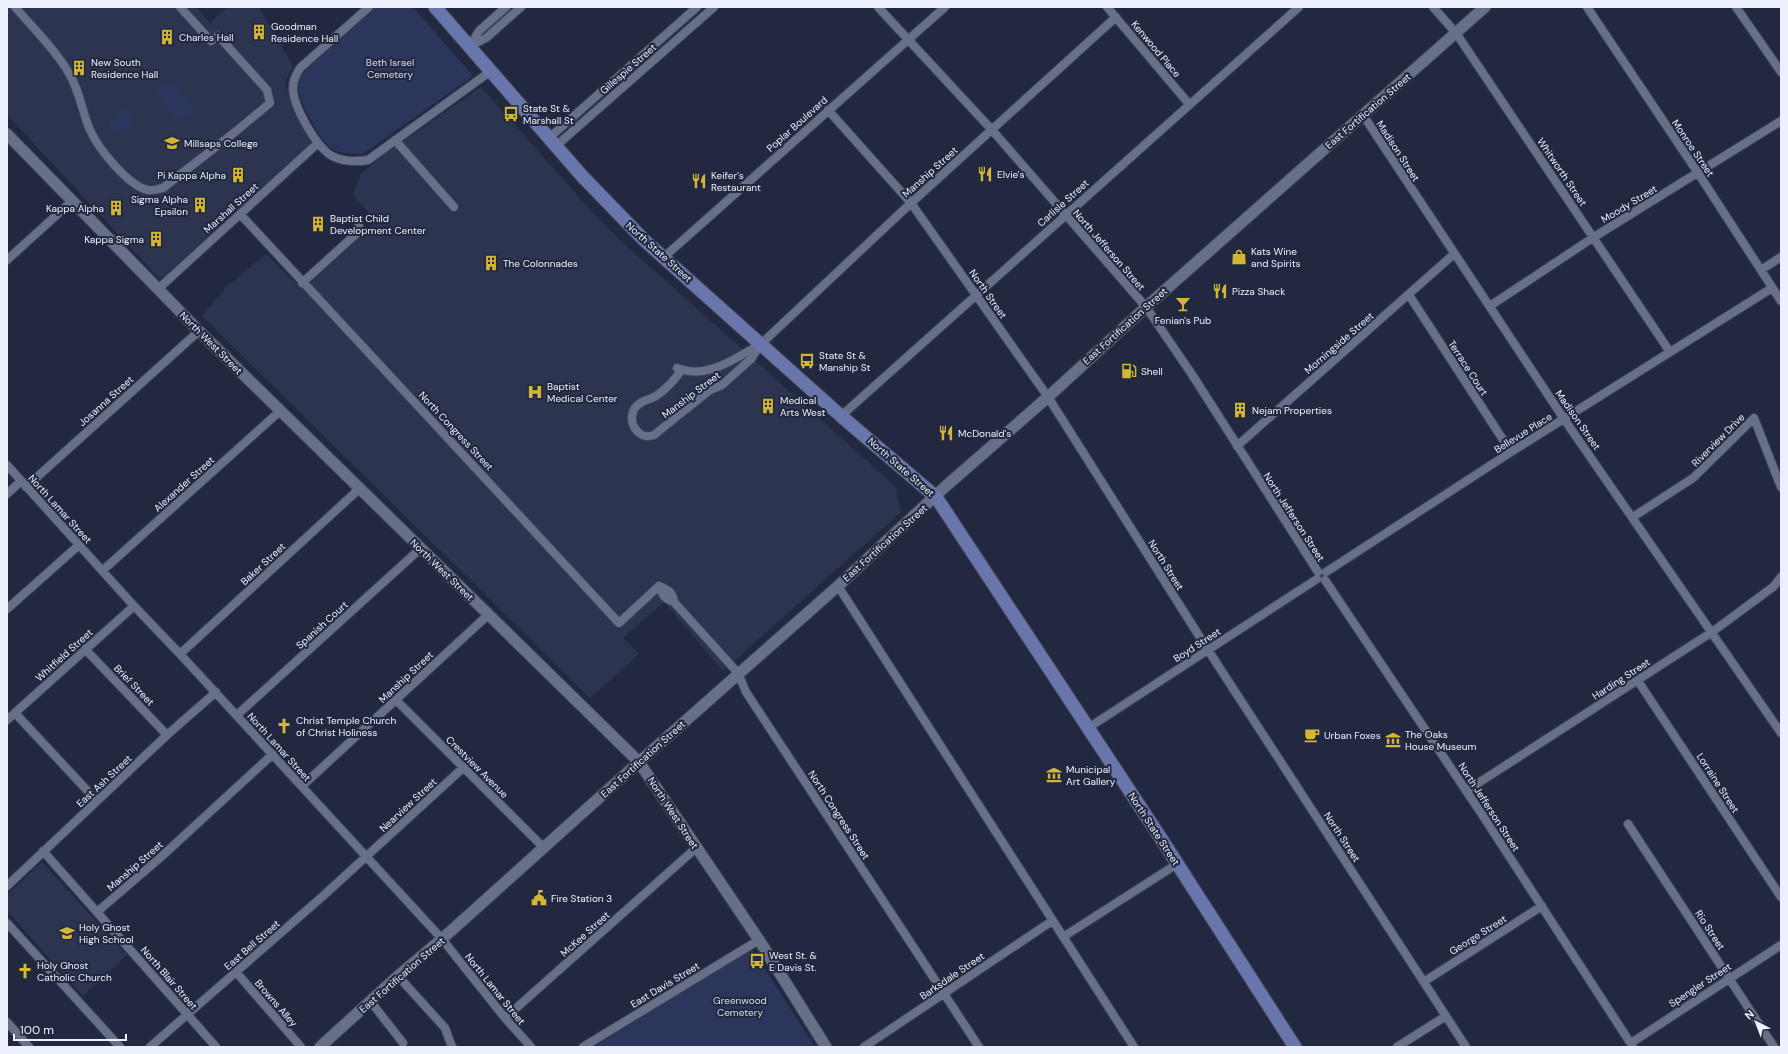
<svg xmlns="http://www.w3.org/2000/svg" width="1788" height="1054" font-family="'DM Sans',sans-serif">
<rect width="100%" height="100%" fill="#22283f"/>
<path fill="#2c3450" d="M 7,7 L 196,7 L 210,23 L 227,7 L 259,7 L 293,66 L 285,82 L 292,105 L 295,106 L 310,137 L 310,144 L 164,276 L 161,278 L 158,277 L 7,115 Z
M 481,87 L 588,207 L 618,238 L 895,486 L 901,512 L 723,671 L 664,602 L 623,638 L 639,654 L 590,698 L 202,316 L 226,287 L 266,254 L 303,290 L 376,221 L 353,195 L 361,174 L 380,157 Z
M 42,862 L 127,955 L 83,996 L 7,911 L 7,895 Z"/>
<path fill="#2c365d" d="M 375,7 L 413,7 L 473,76 L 363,154 C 353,154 338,154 330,147 C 319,138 295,96 298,81 C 300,76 303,73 307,69 Z
M 172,80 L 194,109 L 177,122 L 156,93 Z
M 127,108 L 136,120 L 117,134 L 108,123 Z
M 752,949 L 815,1047 L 594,1047 Z"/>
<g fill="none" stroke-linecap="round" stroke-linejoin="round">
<defs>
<path id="minor" d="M 15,7 C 32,27 53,47 67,70 C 80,90 81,109 90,130 C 98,148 128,186 148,190 C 153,191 158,189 163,188 L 235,132 L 270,103 L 267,90 L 222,40 L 218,36 L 211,41 L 180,7
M 369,7 L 300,68 C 296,75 293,80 293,88 C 293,106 316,147 332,156 C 344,162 356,162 368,160 L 491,71
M 878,7 L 992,130 L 1146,307 L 1193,376 L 1318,572
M 1107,7 L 1189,104
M 1433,7 L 1456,33 L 1670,352
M 1587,7 L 1698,173 L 1781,301
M 1736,7 L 1781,72
M 470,46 L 486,38 L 521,7
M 470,46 L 479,31 L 506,7
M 828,110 L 911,203 L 1048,397 L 1208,650 L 1466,1047
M 1363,115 L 1564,419 L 1781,733
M 549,138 L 697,7
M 395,140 L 454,207
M 556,146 L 714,7
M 240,214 L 619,623 L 659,586
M 664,257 L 945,7
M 7,260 L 72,201
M 1761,270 L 1781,257
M 302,283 L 356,234 L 359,225 L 357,220
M 158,289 L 318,143
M 1409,295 L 1511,452
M 1490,306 L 1594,237 L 1781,121
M 677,368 C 708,380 735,358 761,344
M 681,370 C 676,379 665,390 656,396 C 651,399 646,400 642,402 C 629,409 629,424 639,433 C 644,437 648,437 654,435 L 710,390 L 722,385 L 751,359 L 761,344 L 911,203 L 1116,17
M 841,416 L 1299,7
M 1237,446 L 1454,254
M 7,465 L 134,606 L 180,654 L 442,939 L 505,1018 L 531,1047
M 26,487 L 199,331
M 7,494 L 21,481
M 1633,517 L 1693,478 L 1754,418 L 1781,487
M 102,571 L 280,411
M 1326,572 L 1511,452 L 1772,288
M 1325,580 L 1483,816 L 1633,1047
M 659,586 C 663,595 664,599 674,602 L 738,673 L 746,692 L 979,1047
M 659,586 C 668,590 673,592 674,602
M 838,586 L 1134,1047
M 7,609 L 79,545
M 85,649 L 167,735
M 180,654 L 359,489
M 1638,681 L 1781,897
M 396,700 L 544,848
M 15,713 L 97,801
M 237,715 L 420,549
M 7,720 L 134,606
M 1088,728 L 1317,579
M 302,786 L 488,615
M 1466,791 L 1712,632 L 1773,587 L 1781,577
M 1628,824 L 1774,1047
M 43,851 L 216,1047
M 7,886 L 167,735 L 216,692
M 97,912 L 161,857 L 273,754
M 7,923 L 120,1047
M 1063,937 L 1177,864
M 236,972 L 301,1047
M 398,976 L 445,1028 L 452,1047
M 1425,981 L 1542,906
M 371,1002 L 403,1043
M 505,1018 L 696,848
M 7,1022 L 29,1047
M 1631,1043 L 1781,945
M 150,1047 L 323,896 L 464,767
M 583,1047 L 759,940
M 864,1047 L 1052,921
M 1397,1047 L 1446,1016"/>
<path id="tertiary" d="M 7,134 L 199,331 L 639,762 L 759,940 L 826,1047
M 320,1047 L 398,976 L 442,939 L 639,762 L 838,586 L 946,486 L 1048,397 L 1146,307 L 1485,7"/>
<path id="primary" d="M 435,7 L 582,176 L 644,240 L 841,416 L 936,497 L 1162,840 L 1295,1047"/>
</defs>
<use href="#minor" stroke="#3e4255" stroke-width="10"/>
<use href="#tertiary" stroke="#3e4255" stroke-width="13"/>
<use href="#primary" stroke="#3e4255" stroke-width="15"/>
<use href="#minor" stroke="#676f89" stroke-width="8"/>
<use href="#tertiary" stroke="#676f89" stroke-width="11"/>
<use href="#primary" stroke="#6876ac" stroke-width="13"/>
</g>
<defs>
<symbol id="building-bare" viewBox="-9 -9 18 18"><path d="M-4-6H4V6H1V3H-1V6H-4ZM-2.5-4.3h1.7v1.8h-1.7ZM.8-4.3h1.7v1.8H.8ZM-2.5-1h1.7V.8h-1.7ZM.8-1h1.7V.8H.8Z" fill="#d4b635" stroke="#22283f" stroke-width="2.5" paint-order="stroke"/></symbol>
<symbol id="bus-bare" viewBox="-9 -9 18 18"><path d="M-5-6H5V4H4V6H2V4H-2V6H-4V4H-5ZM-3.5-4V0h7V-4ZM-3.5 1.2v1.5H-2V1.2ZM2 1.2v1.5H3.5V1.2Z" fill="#d4b635" stroke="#22283f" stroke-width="2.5" paint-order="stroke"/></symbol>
<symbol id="university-bare" viewBox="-9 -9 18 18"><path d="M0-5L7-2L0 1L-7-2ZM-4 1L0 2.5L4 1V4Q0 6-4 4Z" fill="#d4b635" stroke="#22283f" stroke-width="2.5" paint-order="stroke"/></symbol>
<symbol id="restaurant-bare" viewBox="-9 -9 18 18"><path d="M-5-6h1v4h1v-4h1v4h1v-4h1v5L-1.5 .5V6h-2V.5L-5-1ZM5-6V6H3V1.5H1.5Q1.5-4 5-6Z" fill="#d4b635" stroke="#22283f" stroke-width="2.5" paint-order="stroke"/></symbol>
<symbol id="shop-bare" viewBox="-9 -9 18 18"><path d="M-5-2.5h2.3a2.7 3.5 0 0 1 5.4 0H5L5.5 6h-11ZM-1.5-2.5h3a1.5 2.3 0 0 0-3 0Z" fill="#d4b635" stroke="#22283f" stroke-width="2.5" paint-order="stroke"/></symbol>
<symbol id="bar-bare" viewBox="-9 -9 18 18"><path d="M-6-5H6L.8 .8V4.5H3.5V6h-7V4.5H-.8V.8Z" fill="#d4b635" stroke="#22283f" stroke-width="2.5" paint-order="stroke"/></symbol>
<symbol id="fuel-bare" viewBox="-9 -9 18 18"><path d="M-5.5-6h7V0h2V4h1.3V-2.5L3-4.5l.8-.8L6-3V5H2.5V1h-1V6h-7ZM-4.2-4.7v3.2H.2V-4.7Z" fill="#d4b635" stroke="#22283f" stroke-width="2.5" paint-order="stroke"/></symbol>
<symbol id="hospital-bare" viewBox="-9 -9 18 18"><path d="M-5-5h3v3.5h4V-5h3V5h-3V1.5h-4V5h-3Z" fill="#d4b635" stroke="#22283f" stroke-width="2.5" paint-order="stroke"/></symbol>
<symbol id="church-bare" viewBox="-9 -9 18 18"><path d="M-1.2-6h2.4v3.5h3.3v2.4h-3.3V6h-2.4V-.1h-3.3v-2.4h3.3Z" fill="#d4b635" stroke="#22283f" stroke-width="2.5" paint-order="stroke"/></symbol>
<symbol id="cafe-bare" viewBox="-9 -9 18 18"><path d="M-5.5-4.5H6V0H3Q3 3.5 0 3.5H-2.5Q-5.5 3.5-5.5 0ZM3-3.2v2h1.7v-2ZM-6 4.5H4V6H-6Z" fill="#d4b635" stroke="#22283f" stroke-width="2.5" paint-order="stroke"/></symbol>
<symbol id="museum-bare" viewBox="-9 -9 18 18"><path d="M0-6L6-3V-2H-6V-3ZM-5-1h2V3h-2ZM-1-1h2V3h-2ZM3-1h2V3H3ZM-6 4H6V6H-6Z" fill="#d4b635" stroke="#22283f" stroke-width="2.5" paint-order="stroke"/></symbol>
<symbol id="civic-bare" viewBox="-9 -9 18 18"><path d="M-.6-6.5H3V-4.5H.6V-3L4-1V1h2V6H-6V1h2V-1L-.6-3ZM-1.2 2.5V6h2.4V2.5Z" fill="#d4b635" stroke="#22283f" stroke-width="2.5" paint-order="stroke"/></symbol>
<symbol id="school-bare" viewBox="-9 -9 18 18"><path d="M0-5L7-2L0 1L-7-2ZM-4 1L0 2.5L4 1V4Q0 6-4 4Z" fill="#d4b635" stroke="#22283f" stroke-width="2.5" paint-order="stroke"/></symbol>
</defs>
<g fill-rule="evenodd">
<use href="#building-bare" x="248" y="21" width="22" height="22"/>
<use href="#building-bare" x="156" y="26" width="22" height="22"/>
<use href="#building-bare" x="68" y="57" width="22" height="22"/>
<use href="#bus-bare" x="500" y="103" width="22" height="22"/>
<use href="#university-bare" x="161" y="132" width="22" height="22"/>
<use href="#restaurant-bare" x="974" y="163" width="22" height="22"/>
<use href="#building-bare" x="227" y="164" width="22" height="22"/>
<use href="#restaurant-bare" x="688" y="170" width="22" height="22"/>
<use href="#building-bare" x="189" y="194" width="22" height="22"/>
<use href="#building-bare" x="105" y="197" width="22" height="22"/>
<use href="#building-bare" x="307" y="213" width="22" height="22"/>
<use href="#building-bare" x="145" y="228" width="22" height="22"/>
<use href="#shop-bare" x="1228" y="246" width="22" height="22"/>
<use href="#building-bare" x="480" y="252" width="22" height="22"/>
<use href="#restaurant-bare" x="1209" y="280" width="22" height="22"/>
<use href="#bar-bare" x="1172" y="293" width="22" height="22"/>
<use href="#bus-bare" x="796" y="350" width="22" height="22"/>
<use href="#fuel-bare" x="1118" y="360" width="22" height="22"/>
<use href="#hospital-bare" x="524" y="381" width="22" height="22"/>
<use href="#building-bare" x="757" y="395" width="22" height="22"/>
<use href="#building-bare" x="1229" y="399" width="22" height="22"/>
<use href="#restaurant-bare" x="935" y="422" width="22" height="22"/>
<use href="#church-bare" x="273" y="715" width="22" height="22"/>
<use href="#cafe-bare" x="1301" y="724" width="22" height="22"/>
<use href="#museum-bare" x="1382" y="729" width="22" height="22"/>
<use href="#museum-bare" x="1043" y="764" width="22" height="22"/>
<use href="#civic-bare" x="528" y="887" width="22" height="22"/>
<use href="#school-bare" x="56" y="922" width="22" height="22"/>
<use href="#bus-bare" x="746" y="950" width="22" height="22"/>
<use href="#church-bare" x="14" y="960" width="22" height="22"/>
</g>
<g text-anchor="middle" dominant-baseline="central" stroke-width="4" stroke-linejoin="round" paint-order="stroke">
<g font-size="10" fill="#edf1fd" stroke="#22283f" text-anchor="start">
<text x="271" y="26">Goodman<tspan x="271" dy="12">Residence Hall</tspan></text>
<text x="179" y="37">Charles Hall</text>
<text x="91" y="62">New South<tspan x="91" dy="12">Residence Hall</tspan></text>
<text x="523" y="108">State St &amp;<tspan x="523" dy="12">Marshall St</tspan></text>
<text x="184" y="143">Millsaps College</text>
<text x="997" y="174">Elvie's</text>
<text x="226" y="175" text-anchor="end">Pi Kappa Alpha</text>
<text x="711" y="175">Keifer's<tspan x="711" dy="12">Restaurant</tspan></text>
<text x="188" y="199" text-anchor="end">Sigma Alpha<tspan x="188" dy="12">Epsilon</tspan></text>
<text x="104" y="208" text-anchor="end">Kappa Alpha</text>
<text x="330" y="218">Baptist Child<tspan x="330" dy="12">Development Center</tspan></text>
<text x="144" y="239" text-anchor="end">Kappa Sigma</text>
<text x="1251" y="251">Kats Wine<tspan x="1251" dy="12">and Spirits</tspan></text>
<text x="503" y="263">The Colonnades</text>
<text x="1232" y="291">Pizza Shack</text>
<text x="1183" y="320" text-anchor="middle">Fenian's Pub</text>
<text x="819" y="355">State St &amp;<tspan x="819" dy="12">Manship St</tspan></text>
<text x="1141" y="371">Shell</text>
<text x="547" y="386">Baptist<tspan x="547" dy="12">Medical Center</tspan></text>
<text x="780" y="400">Medical<tspan x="780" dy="12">Arts West</tspan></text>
<text x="1252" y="410">Nejam Properties</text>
<text x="958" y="433">McDonald's</text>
<text x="296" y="720">Christ Temple Church<tspan x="296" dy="12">of Christ Holiness</tspan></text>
<text x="1405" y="734">The Oaks<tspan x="1405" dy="12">House Museum</tspan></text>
<text x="1324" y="735">Urban Foxes</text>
<text x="1066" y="769">Municipal<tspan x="1066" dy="12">Art Gallery</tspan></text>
<text x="551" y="898">Fire Station 3</text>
<text x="79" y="927">Holy Ghost<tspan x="79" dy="12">High School</tspan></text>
<text x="769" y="955">West St. &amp;<tspan x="769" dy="12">E Davis St.</tspan></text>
<text x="37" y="965">Holy Ghost<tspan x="37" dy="12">Catholic Church</tspan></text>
</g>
<g font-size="10" fill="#edf1fd" stroke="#22283f">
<text transform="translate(1156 49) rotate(50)">Kenwood Place</text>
<text transform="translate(628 69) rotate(-41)">Gillespie Street</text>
<text transform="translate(1368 111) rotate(-41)">East Fortification Street</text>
<text transform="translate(797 124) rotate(-42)">Poplar Boulevard</text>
<text transform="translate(1693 148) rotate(56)">Monroe Street</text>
<text transform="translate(1398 151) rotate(57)">Madison Street</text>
<text transform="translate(930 172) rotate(-42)">Manship Street</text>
<text transform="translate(1562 172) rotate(56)">Whitworth Street</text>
<text transform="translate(1063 203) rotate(-42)">Carlisle Street</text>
<text transform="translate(1629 204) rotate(-31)">Moody Street</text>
<text transform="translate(231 208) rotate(-42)">Marshall Street</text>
<text transform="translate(1109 250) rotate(49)">North Jefferson Street</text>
<text transform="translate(659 252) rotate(42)">North State Street</text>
<text transform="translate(988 294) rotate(55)">North Street</text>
<text transform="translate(1125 326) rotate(-42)">East Fortification Street</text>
<text transform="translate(211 343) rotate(45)">North West Street</text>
<text transform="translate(1339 343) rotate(-41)">Morningside Street</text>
<text transform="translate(1468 368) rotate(57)">Terrace Court</text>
<text transform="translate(691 395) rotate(-37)">Manship Street</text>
<text transform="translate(106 401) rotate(-42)">Josanna Street</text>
<text transform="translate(1578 420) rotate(55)">Madison Street</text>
<text transform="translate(456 431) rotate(47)">North Congress Street</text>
<text transform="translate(1523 433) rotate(-32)">Bellevue Place</text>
<text transform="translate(1718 440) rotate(-45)">Riverview Drive</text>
<text transform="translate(901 467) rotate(41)">North State Street</text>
<text transform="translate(184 484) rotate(-42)">Alexander Street</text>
<text transform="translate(60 509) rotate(48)">North Lamar Street</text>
<text transform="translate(1294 517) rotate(57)">North Jefferson Street</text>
<text transform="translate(885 543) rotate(-42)">East Fortification Street</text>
<text transform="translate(263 564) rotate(-43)">Baker Street</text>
<text transform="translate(1166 565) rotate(58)">North Street</text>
<text transform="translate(442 570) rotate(44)">North West Street</text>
<text transform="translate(322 625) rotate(-42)">Spanish Court</text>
<text transform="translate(1197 645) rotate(-33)">Boyd Street</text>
<text transform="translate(64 655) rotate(-42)">Whitfield Street</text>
<text transform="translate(406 677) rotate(-43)">Manship Street</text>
<text transform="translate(1621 679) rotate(-33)">Harding Street</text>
<text transform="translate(134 685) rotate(46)">Brief Street</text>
<text transform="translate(279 747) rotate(48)">North Lamar Street</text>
<text transform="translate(643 759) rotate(-42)">East Fortification Street</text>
<text transform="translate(477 767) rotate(45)">Crestview Avenue</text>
<text transform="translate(104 781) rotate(-43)">East Ash Street</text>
<text transform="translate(1718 783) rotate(57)">Lorraine Street</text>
<text transform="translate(408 805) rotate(-43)">Nearview Street</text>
<text transform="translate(1489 807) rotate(57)">North Jefferson Street</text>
<text transform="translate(673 813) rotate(57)">North West Street</text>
<text transform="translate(839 815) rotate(57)">North Congress Street</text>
<text transform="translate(1154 829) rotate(57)">North State Street</text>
<text transform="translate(1342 837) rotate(57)">North Street</text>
<text transform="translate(135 866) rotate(-41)">Manship Street</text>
<text transform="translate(1710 930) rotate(57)">Rio Street</text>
<text transform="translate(585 934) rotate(-42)">McKee Street</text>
<text transform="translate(1478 935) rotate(-32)">George Street</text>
<text transform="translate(252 945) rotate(-41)">East Bell Street</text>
<text transform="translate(402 975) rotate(-41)">East Fortification Street</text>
<text transform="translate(952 976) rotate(-34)">Barksdale Street</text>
<text transform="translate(169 978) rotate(49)">North Blair Street</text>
<text transform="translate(665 985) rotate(-31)">East Davis Street</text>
<text transform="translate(1700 985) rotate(-33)">Spengler Street</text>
<text transform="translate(495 989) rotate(51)">North Lamar Street</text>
<text transform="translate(276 1003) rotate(49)">Browns Alley</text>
</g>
<g font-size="10" fill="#d9dff2" stroke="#22283f">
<text x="390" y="62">Beth Israel<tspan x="390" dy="12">Cemetery</tspan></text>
<text x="740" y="1000">Greenwood<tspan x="740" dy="12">Cemetery</tspan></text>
</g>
</g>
<rect width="1788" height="1054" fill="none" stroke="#edf1fd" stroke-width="16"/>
<g transform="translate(1756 1022) rotate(318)" stroke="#22283f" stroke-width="3" paint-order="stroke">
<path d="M0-3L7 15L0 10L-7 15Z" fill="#edf1fd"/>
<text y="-6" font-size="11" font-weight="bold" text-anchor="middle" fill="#edf1fd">N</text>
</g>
<path d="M14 1034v6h112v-6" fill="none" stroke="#edf1fd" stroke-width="2"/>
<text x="20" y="1034" font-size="12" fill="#edf1fd" stroke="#22283f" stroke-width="3" paint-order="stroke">100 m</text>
</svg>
